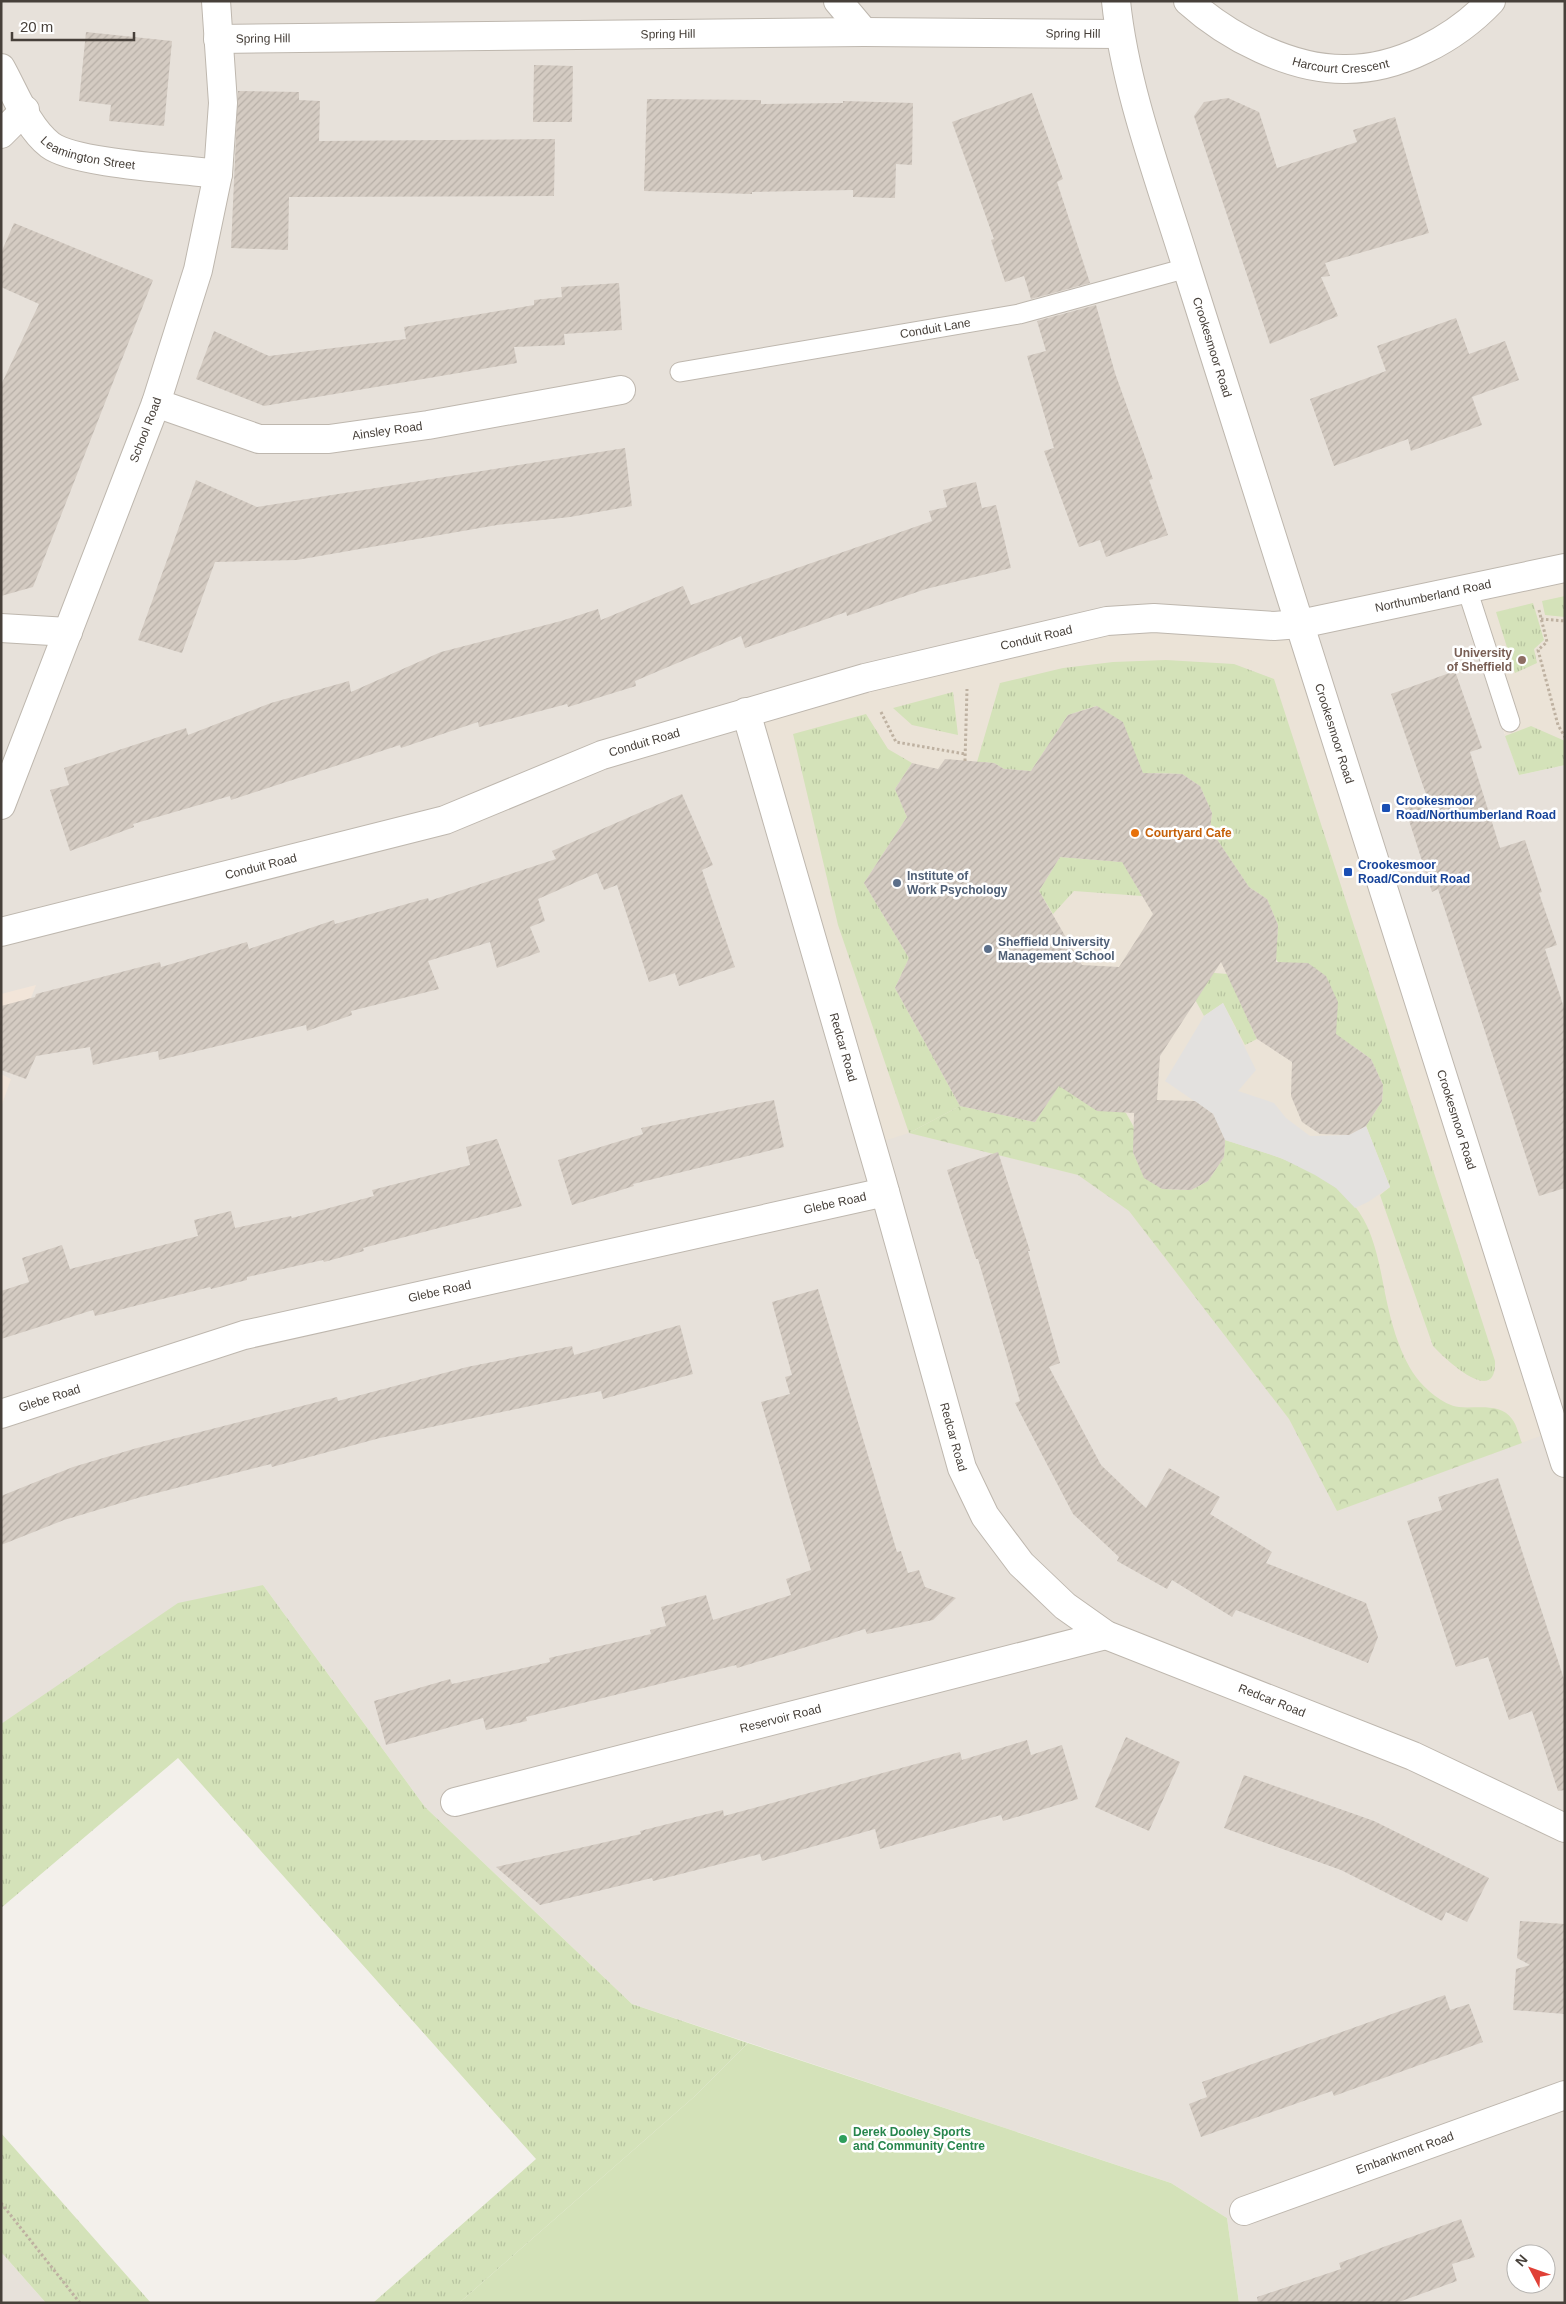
<svg xmlns="http://www.w3.org/2000/svg" width="1566" height="2304" font-family="Arial,sans-serif">
<defs>
<pattern id="grass-tufts" width="24" height="20" patternUnits="userSpaceOnUse" patternTransform="scale(1.25)"><rect width="24" height="20" fill="#d4e2b9"/><path d="M3 7l-1-3M5 7V3M7 7l1-3M15 17l-1-3M17 17v-4M19 17l1-3" fill="none" stroke="#b7c3a0"/></pattern>
<pattern id="forest-crowns" width="20" height="18" patternUnits="userSpaceOnUse" patternTransform="scale(1.25)"><rect width="20" height="18" fill="#d4e2b9"/><path d="M2 6a3 3 0 1 1 6 0M12 15a3 3 0 1 1 6 0" fill="none" stroke="#b7c3a0"/></pattern>
<pattern id="building-hatch" width="6" height="6" patternUnits="userSpaceOnUse" patternTransform="scale(1.25)"><rect width="6" height="6" fill="#d4cbc2"/><path d="M-1 1l2-2M0 6l6-6M5 7l2-2" fill="none" stroke="#b7afa7"/></pattern>
</defs>
<rect width="100%" height="100%" fill="#f3f0eb"/>
<path fill="#e7e1da" fill-rule="evenodd" d="M 1,1 L 1565,1 L 1565,568 L 1465,619 L 1519,775 L 1565,765 L 1565,2303 L 1239,2303 L 1227,2218 L 1171,2183 L 632,2004 L 425,1807 L 263,1585 L 1,1724 ZM 1516,2254 L 1546,2254 L 1546,2284 L 1516,2284 Z
M 1,2252 L 46,2303 L 1,2303 Z"/>
<path fill="#f2e5d9" d="M 36,985 L 1,1074 L 1,994 Z
M 1,1074 L 11,1079 L 1,1107 Z"/>
<path fill="#ebe3d7" d="M 1565,568 L 1565,765 L 1519,775 L 1465,619 L 1459,591 Z
M 1107,621 L 1300,624 L 1554,1431 L 1337,1511 L 1289,1419 L 1129,1211 L 1078,1175 L 909,1133 L 871,1145 L 746,712 Z"/>
<path fill="url(#grass-tufts)" d="M 1565,596 L 1565,617 L 1545,615 L 1542,601 Z
M 1533,603 L 1544,640 L 1534,649 L 1537,663 L 1515,673 L 1496,612 Z
M 1166,660 L 1234,664 L 1274,679 L 1495,1361 C 1497,1408 1445,1359 1433,1346 L 1380,1195 L 1390,1187 L 1366,1126 L 1382,1101 L 1383,1085 L 1371,1059 L 1353,1046 L 1337,1046 L 1278,962 L 1271,951 L 1277,942 L 1278,925 L 1267,899 L 1249,887 L 1210,829 L 1212,813 L 1200,786 L 1182,774 L 1153,773 L 1135,782 L 1123,723 L 1096,706 L 1068,715 L 1031,771 L 1004,769 L 994,763 L 977,762 L 1000,683 L 1063,668 L 1113,662 Z
M 953,692 L 958,735 L 912,725 L 893,708 Z
M 866,714 L 888,749 L 912,763 L 895,789 L 907,817 L 864,883 L 909,958 L 895,988 L 960,1106 L 909,1133 L 838,925 L 793,734 Z
M 1531,726 L 1565,741 L 1565,765 L 1519,775 L 1505,736 Z
M 1060,857 L 1123,862 L 1142,896 L 1074,891 L 1053,914 L 1039,891 Z
M 1198,963 L 1215,973 L 1240,975 L 1246,995 L 1245,1013 L 1257,1039 L 1245,1045 L 1223,1003 L 1204,1016 L 1180,972 Z
M 263,1585 L 425,1807 L 632,2004 L 748,2043 L 695,2096 L 459,2303 L 373,2303 L 536,2159 L 178,1758 L 1,1908 L 1,1724 L 178,1603 Z
M 1,2133 L 151,2303 L 46,2303 L 1,2252 Z"/>
<path fill="url(#forest-crowns)" d="M 1067,1073 L 1126,1113 L 1135,1129 L 1133,1152 L 1144,1177 L 1162,1189 L 1191,1190 L 1208,1181 L 1224,1157 L 1225,1140 C 1276,1156 1343,1173 1367,1226 C 1376,1246 1380,1267 1384,1288 C 1390,1318 1398,1352 1416,1377 C 1425,1389 1443,1405 1459,1407 C 1476,1409 1500,1402 1512,1419 C 1517,1425 1519,1436 1522,1443 L 1337,1511 L 1289,1419 L 1129,1211 L 1078,1175 L 909,1133 L 960,1106 L 1035,1122 Z"/>
<path fill="#d4e2b9" d="M 748,2043 L 1171,2183 L 1227,2218 L 1239,2303 L 459,2303 L 695,2096 Z"/>
<path fill="#e3e1df" d="M 1223,1003 L 1256,1070 L 1238,1091 L 1274,1103 L 1286,1118 L 1310,1136 L 1349,1135 L 1366,1126 L 1390,1187 L 1368,1202 L 1355,1208 L 1336,1188 L 1315,1175 L 1281,1158 L 1225,1140 L 1213,1114 L 1165,1081 L 1204,1016 Z"/>
<path fill="url(#building-hatch)" fill-rule="evenodd" d="M 86,32 L 172,41 L 164,126 L 109,121 L 111,105 L 79,101 Z
M 534,65 L 573,66 L 572,122 L 533,122 Z
M 238,91 L 299,92 L 299,100 L 320,101 L 319,141 L 555,139 L 554,196 L 289,197 L 288,250 L 231,248 Z
M 1032,93 L 1063,179 L 1057,182 L 1090,283 L 1031,299 L 1024,276 L 1005,282 L 991,240 L 994,239 L 952,122 Z
M 1228,98 L 1259,112 L 1277,168 L 1357,142 L 1353,130 L 1395,117 L 1429,233 L 1325,263 L 1330,276 L 1321,277 L 1338,316 L 1270,344 L 1194,116 L 1204,102 Z
M 647,99 L 761,100 L 761,104 L 843,103 L 843,101 L 913,103 L 912,165 L 896,164 L 895,198 L 853,197 L 853,190 L 752,192 L 752,194 L 644,191 Z
M 14,223 L 153,280 L 33,587 L 1,596 L 1,385 L 39,304 L 1,287 L 1,253 Z
M 619,283 L 622,330 L 564,334 L 565,345 L 514,347 L 517,363 L 264,406 L 196,379 L 214,331 L 269,356 L 406,339 L 404,327 L 534,305 L 534,300 L 562,297 L 561,287 Z
M 1096,305 L 1115,373 L 1153,479 L 1149,480 L 1168,535 L 1106,557 L 1100,540 L 1079,547 L 1044,451 L 1054,448 L 1027,356 L 1046,351 L 1037,321 Z
M 1456,318 L 1469,354 L 1505,341 L 1519,380 L 1472,397 L 1482,425 L 1411,451 L 1408,439 L 1334,466 L 1310,399 L 1386,371 L 1377,346 Z
M 625,448 L 632,506 L 570,517 L 497,525 L 297,560 L 215,562 L 182,653 L 138,640 L 196,480 L 257,507 Z
M 976,482 L 982,508 L 996,505 L 1011,568 L 926,589 L 847,616 L 846,612 L 745,648 L 741,636 L 635,681 L 636,686 L 568,707 L 567,704 L 479,727 L 478,722 L 401,748 L 400,745 L 231,800 L 230,796 L 133,824 L 134,827 L 70,851 L 50,790 L 69,785 L 64,768 L 186,728 L 188,735 L 271,703 L 349,681 L 351,692 L 441,652 L 561,621 L 598,609 L 601,620 L 683,586 L 691,605 L 932,521 L 929,511 L 947,507 L 943,490 Z
M 1455,671 L 1482,748 L 1470,752 L 1500,848 L 1525,840 L 1542,892 L 1539,893 L 1557,945 L 1545,949 L 1565,1011 L 1565,1188 L 1539,1196 L 1438,889 L 1432,892 L 1405,808 L 1428,800 L 1391,694 Z
M 1097,706 L 1123,722 L 1143,773 L 1182,774 L 1200,786 L 1212,813 L 1210,829 L 1249,887 L 1267,899 L 1278,925 L 1276,962 L 1308,963 L 1326,976 L 1338,1002 L 1336,1034 L 1371,1059 L 1383,1085 L 1382,1101 L 1366,1126 L 1349,1135 L 1320,1134 L 1302,1122 L 1291,1096 L 1292,1062 L 1257,1039 L 1221,962 L 1160,1056 L 1157,1100 L 1195,1101 L 1213,1114 L 1225,1140 L 1224,1157 L 1208,1181 L 1191,1190 L 1162,1189 L 1144,1178 L 1133,1152 L 1134,1113 L 1097,1111 L 1059,1086 L 1035,1122 L 960,1106 L 895,988 L 909,958 L 864,883 L 907,817 L 895,789 L 912,763 L 938,769 L 945,759 L 994,763 L 1004,769 L 1031,771 L 1068,715 ZM 1060,857 L 1122,862 L 1153,914 L 1119,967 L 1082,965 L 1039,891 Z
M 682,794 L 713,865 L 702,870 L 735,967 L 679,986 L 675,973 L 649,982 L 617,885 L 604,890 L 597,873 L 538,899 L 545,921 L 530,927 L 540,952 L 497,968 L 490,942 L 428,961 L 439,989 L 351,1011 L 352,1015 L 307,1031 L 306,1025 L 159,1060 L 158,1051 L 93,1065 L 90,1047 L 36,1056 L 26,1079 L 1,1070 L 1,1006 L 35,997 L 36,994 L 160,962 L 161,967 L 247,942 L 249,949 L 334,920 L 335,924 L 428,898 L 429,901 L 556,859 L 552,851 Z
M 774,1100 L 784,1147 L 633,1184 L 634,1186 L 572,1205 L 558,1160 L 643,1134 L 641,1128 Z
M 497,1139 L 522,1206 L 363,1248 L 364,1251 L 324,1262 L 323,1260 L 247,1277 L 247,1280 L 211,1289 L 210,1287 L 95,1316 L 93,1310 L 1,1339 L 1,1291 L 29,1282 L 22,1258 L 62,1245 L 70,1269 L 198,1236 L 194,1220 L 231,1211 L 235,1228 L 291,1216 L 292,1218 L 374,1196 L 372,1190 L 470,1165 L 466,1147 Z
M 998,1152 L 1030,1251 L 1028,1251 L 1060,1363 L 1049,1367 L 1101,1465 L 1146,1508 L 1169,1468 L 1220,1497 L 1210,1514 L 1272,1552 L 1266,1563 L 1366,1603 L 1378,1637 L 1368,1663 L 1236,1610 L 1232,1617 L 1172,1580 L 1167,1589 L 1117,1561 L 1119,1557 L 1073,1514 L 1015,1403 L 1020,1401 L 978,1259 L 976,1259 L 947,1170 Z
M 818,1289 L 897,1552 L 901,1551 L 908,1573 L 919,1570 L 925,1587 L 956,1598 L 933,1620 L 867,1634 L 865,1629 L 737,1668 L 736,1665 L 526,1717 L 527,1721 L 486,1730 L 483,1718 L 386,1745 L 374,1701 L 450,1679 L 452,1684 L 550,1662 L 549,1658 L 651,1634 L 650,1630 L 666,1626 L 661,1607 L 706,1595 L 713,1620 L 791,1595 L 786,1579 L 811,1570 L 761,1402 L 790,1394 L 785,1377 L 792,1375 L 772,1302 Z
M 680,1325 L 693,1374 L 603,1399 L 601,1391 L 380,1438 L 272,1467 L 271,1464 L 141,1497 L 64,1520 L 1,1545 L 1,1496 L 73,1467 L 137,1448 L 337,1397 L 338,1401 L 467,1367 L 572,1346 L 574,1355 Z
M 1498,1478 L 1565,1682 L 1565,1790 L 1558,1791 L 1532,1711 L 1509,1720 L 1488,1657 L 1456,1667 L 1407,1521 L 1442,1510 L 1438,1497 Z
M 1126,1737 L 1180,1762 L 1149,1831 L 1095,1807 Z
M 1027,1740 L 1031,1755 L 1062,1745 L 1078,1799 L 1003,1821 L 1001,1815 L 880,1849 L 875,1829 L 762,1861 L 760,1854 L 653,1881 L 652,1878 L 540,1905 L 496,1867 L 641,1834 L 640,1831 L 723,1810 L 724,1816 L 960,1752 L 962,1760 Z
M 1244,1775 L 1374,1821 L 1489,1878 L 1467,1922 L 1446,1912 L 1442,1921 L 1341,1870 L 1224,1828 Z
M 1520,1921 L 1565,1924 L 1565,2014 L 1513,2010 L 1516,1969 L 1530,1965 L 1517,1958 Z
M 1445,1995 L 1450,2010 L 1469,2004 L 1483,2042 L 1334,2096 L 1332,2091 L 1201,2137 L 1189,2104 L 1207,2097 L 1202,2082 Z
M 1461,2219 L 1475,2257 L 1452,2264 L 1457,2281 L 1396,2303 L 1258,2303 L 1257,2297 L 1341,2269 L 1339,2263 Z"/>
<g fill="none" stroke-linecap="round" stroke-linejoin="round">
<defs>
<g id="service">
<path id="s1" d="M 680,372 L 1019,314 L 1187,268"/>
<path d="M 1467,589 L 1510,722"/>
</g>
<g id="minor">
<path d="M 838,1 L 864,32"/>
<path id="s2" d="M 1188,1 C 1228,37 1291,70 1346,69 C 1399,69 1455,39 1491,1"/>
<path id="s3" d="M 218,39 L 864,32 L 1119,34"/>
<path id="s4" d="M 1,68 C 15,93 27,127 50,145 C 75,164 182,169 218,174"/>
<path d="M 1,134 L 25,110"/>
<path id="s5" d="M 156,403 L 259,439 L 329,439 L 428,425 L 621,390"/>
<path d="M 1,628 L 68,632"/>
<path id="s6" d="M 746,712 L 882,1181 L 962,1468 L 985,1516 L 1021,1564 L 1065,1606 L 1106,1635 L 1413,1756 L 1565,1828"/>
<path id="s7" d="M 1,805 L 156,403 L 198,270 L 218,174 L 223,103 L 216,1"/>
<path id="s8" d="M 1,932 L 445,820 L 602,755 L 865,678 L 1107,621 L 1154,618 L 1274,626 L 1300,624 L 1565,568"/>
<path id="s9" d="M 1,1414 L 244,1335 L 885,1192"/>
<path id="s10" d="M 455,1802 L 1106,1635"/>
<path id="s11" d="M 1244,2211 L 1565,2095"/>
</g>
<g id="tertiary">
<path id="s12" d="M 1116,1 C 1125,90 1161,183 1187,268 L 1565,1463"/>
</g>
</defs>
<use href="#service" stroke="#beb7ae" stroke-width="21"/>
<use href="#minor" stroke="#beb7ae" stroke-width="30"/>
<use href="#tertiary" stroke="#beb7ae" stroke-width="30"/>
<path stroke="#beb1a1" stroke-width="3" stroke-dasharray="2.5 2.5" stroke-linecap="butt" d="M 1539,610 L 1547,642 L 1538,650 L 1558,725 L 1565,737
M 1541,619 L 1565,621
M 881,712 L 896,742 L 965,754
M 965,761 L 967,689
M 1,2203 L 80,2303"/>
<use href="#service" stroke="#fff" stroke-width="19"/>
<use href="#minor" stroke="#fff" stroke-width="28"/>
<use href="#tertiary" stroke="#fff" stroke-width="28"/>
</g>
<circle fill="#8d6e63" stroke="#fff" stroke-width="2" cx="1522" cy="660" r="5"/>
<g fill="#1a4fb4" stroke="#fff" stroke-width="2">
<rect x="1381" y="803" width="10" height="10" rx="2.5"/>
<rect x="1343" y="867" width="10" height="10" rx="2.5"/>
</g>
<circle fill="#e8710a" stroke="#fff" stroke-width="2" cx="1135" cy="833" r="5"/>
<g fill="#5c6f8a" stroke="#fff" stroke-width="2">
<circle cx="897" cy="883" r="5"/>
<circle cx="988" cy="949" r="5"/>
</g>
<circle fill="#2e9e5b" stroke="#fff" stroke-width="2" cx="843" cy="2139" r="5"/>
<g text-anchor="middle" dominant-baseline="central" stroke-width="5" stroke-linejoin="round" paint-order="stroke">
<g font-size="12" fill="#47403a" stroke="#fff">
<text stroke="none"><textPath href="#s3" startOffset="450">Spring Hill</textPath></text>
<text stroke="none"><textPath href="#s3" startOffset="855">Spring Hill</textPath></text>
<text stroke="none"><textPath href="#s3" startOffset="45">Spring Hill</textPath></text>
<text stroke="none"><textPath href="#s2" startOffset="170">Harcourt Crescent</textPath></text>
<text stroke="none"><textPath href="#s4" startOffset="131">Leamington Street</textPath></text>
<text stroke="none"><textPath href="#s1" startOffset="259">Conduit Lane</textPath></text>
<text stroke="none"><textPath href="#s12" startOffset="360">Crookesmoor Road</textPath></text>
<text stroke="none"><textPath href="#s7" startOffset="402">School Road</textPath></text>
<text stroke="none"><textPath href="#s5" startOffset="238">Ainsley Road</textPath></text>
<text stroke="none"><textPath href="#s8" startOffset="1480">Northumberland Road</textPath></text>
<text stroke="none"><textPath href="#s8" startOffset="1078">Conduit Road</textPath></text>
<text stroke="none"><textPath href="#s12" startOffset="765">Crookesmoor Road</textPath></text>
<text stroke="none"><textPath href="#s8" startOffset="672">Conduit Road</textPath></text>
<text stroke="none"><textPath href="#s8" startOffset="268">Conduit Road</textPath></text>
<text stroke="none"><textPath href="#s6" startOffset="349">Redcar Road</textPath></text>
<text stroke="none"><textPath href="#s12" startOffset="1170">Crookesmoor Road</textPath></text>
<text stroke="none"><textPath href="#s9" startOffset="861">Glebe Road</textPath></text>
<text stroke="none"><textPath href="#s9" startOffset="456">Glebe Road</textPath></text>
<text stroke="none"><textPath href="#s9" startOffset="51">Glebe Road</textPath></text>
<text stroke="none"><textPath href="#s6" startOffset="754">Redcar Road</textPath></text>
<text stroke="none"><textPath href="#s6" startOffset="1189">Redcar Road</textPath></text>
<text stroke="none"><textPath href="#s10" startOffset="336">Reservoir Road</textPath></text>
<text stroke="none"><textPath href="#s11" startOffset="171">Embankment Road</textPath></text>
</g>
<g font-size="12" font-weight="bold" fill="#785e54" stroke="#fff" text-anchor="end">
<text x="1512" y="653">University<tspan x="1512" dy="14">of Sheffield</tspan></text>
</g>
<g font-size="12" font-weight="bold" fill="#164399" stroke="#fff" text-anchor="start">
<text x="1396" y="801">Crookesmoor<tspan x="1396" dy="14">Road/Northumberland Road</tspan></text>
<text x="1358" y="865">Crookesmoor<tspan x="1358" dy="14">Road/Conduit Road</tspan></text>
</g>
<g font-size="12" font-weight="bold" fill="#c56008" stroke="#fff" text-anchor="start">
<text x="1145" y="833">Courtyard Cafe</text>
</g>
<g font-size="12" font-weight="bold" fill="#4e5e75" stroke="#fff" text-anchor="start">
<text x="907" y="876">Institute of<tspan x="907" dy="14">Work Psychology</tspan></text>
<text x="998" y="942">Sheffield University<tspan x="998" dy="14">Management School</tspan></text>
</g>
<g font-size="12" font-weight="bold" fill="#27864d" stroke="#fff" text-anchor="start">
<text x="853" y="2132">Derek Dooley Sports<tspan x="853" dy="14">and Community Centre</tspan></text>
</g>
</g>
<rect width="1566" height="2304" fill="none" stroke="#47403a" stroke-width="5"/>
<g transform="translate(1531 2269) rotate(311)"><circle r="24" fill="#ffffff" stroke="#b5b3b0"/>
<path d="M0-4L9 19L0 12L-9 19Z" fill="#e04036"/>
<text y="-8" font-size="14" font-weight="bold" text-anchor="middle" fill="#47403a">N</text>
</g>
<path d="M12 32v8h122v-8" fill="none" stroke="#47403a" stroke-width="2.5"/>
<text x="20" y="32" font-size="15" fill="#47403a" stroke="#ffffff" stroke-width="4" paint-order="stroke">20 m</text>
</svg>
